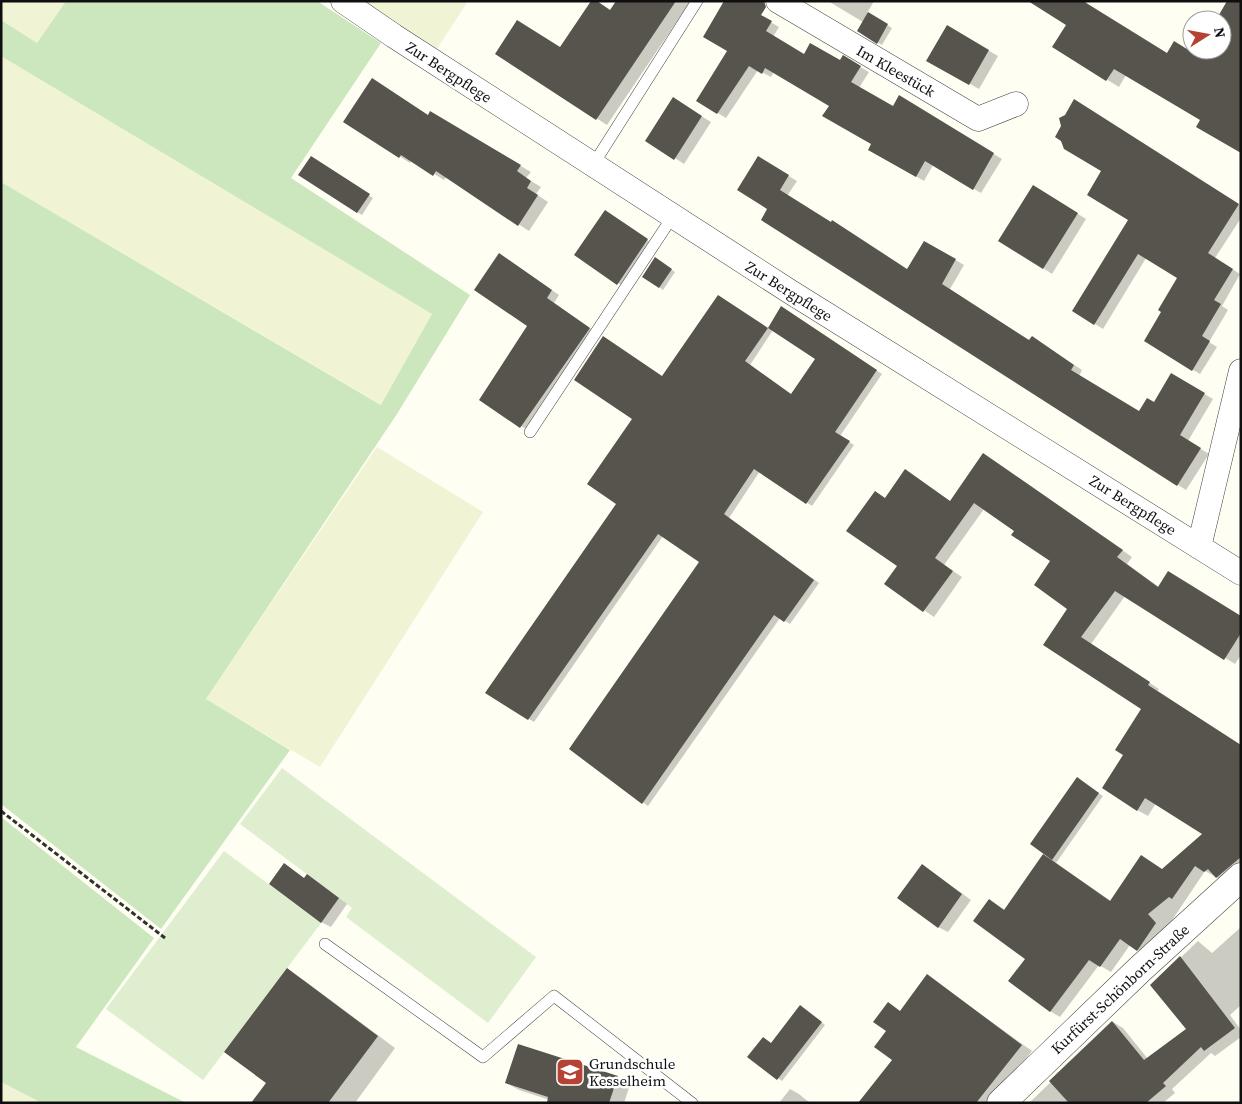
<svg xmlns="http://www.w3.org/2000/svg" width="1242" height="1104" font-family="'Source Serif 4',serif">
<rect width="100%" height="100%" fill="#fefef3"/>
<path fill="#f0f3d4" d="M 1,1 L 66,1 L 37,43 L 1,20 Z
M 361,1 L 468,1 L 435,52 Z
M 1,56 L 432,314 L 382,405 L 1,182 Z
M 377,447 L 483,512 L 320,767 L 206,699 Z
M 1,1082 L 42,1103 L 1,1103 Z"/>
<path fill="#cce7be" d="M 66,1 L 317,1 L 381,43 L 291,178 L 470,295 L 397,414 L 206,699 L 290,750 L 161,929 L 1,804 L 1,182 L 381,405 L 432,314 L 1,56 L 1,20 L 37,43 Z
M 1,817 L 154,938 L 76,1047 L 186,1103 L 42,1103 L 1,1082 Z"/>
<path fill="#deeecf" d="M 282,768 L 536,957 L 488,1023 L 346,917 L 352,908 L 240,824 Z
M 224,851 L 321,923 L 203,1080 L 106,1009 Z"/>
<path fill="#0003" fill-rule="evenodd" d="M 617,1 L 690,2 L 607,125 L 496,54 L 561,49 L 611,11 Z
M 734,1 L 779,27 L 773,37 L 804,55 L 840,62 L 843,57 L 869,72 L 859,88 L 894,108 L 900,97 L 1002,159 L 981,193 L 933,165 L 924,181 L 869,149 L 873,144 L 830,105 L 774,72 L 771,77 L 758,70 L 726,118 L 698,101 L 729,50 Z
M 828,1 L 874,1 L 867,13 L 892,28 L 882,45 L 858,31 L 863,22 Z
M 1030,1 L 1088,1 L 1086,4 L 1167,55 L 1196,55 L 1199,50 L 1222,50 L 1222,20 L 1217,20 L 1241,1 L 1202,120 L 1126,75 L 1119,87 L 1054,47 L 1068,24 Z
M 947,27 L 998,56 L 979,89 L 928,60 Z
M 682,104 L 711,122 L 684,164 L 675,158 Z
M 1082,106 L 1241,206 L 1241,218 L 1215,258 L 1240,274 L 1222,306 L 1228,310 L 1209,342 L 1217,347 L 1200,374 L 1145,341 L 1163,312 L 1179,278 L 1146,258 L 1103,329 L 1074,311 L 1130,220 L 1103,171 Z
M 430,113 L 531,172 L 526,178 L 541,187 L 536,194 L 548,202 L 529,231 L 446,177 L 444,180 L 412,160 L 410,163 L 345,121 L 428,116 Z
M 316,160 L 373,198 L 362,215 L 300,175 Z
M 767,163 L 797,181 L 787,196 L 908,271 L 925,242 L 964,265 L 950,289 L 1030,341 L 1041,343 L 1082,370 L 1079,376 L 1139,413 L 1155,404 L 1172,375 L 1213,399 L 1188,441 L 1209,454 L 1186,490 L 763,219 L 769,209 Z
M 1043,192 L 1086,219 L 1052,274 L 1043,268 Z
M 614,217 L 656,246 L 627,289 L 576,255 Z
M 507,259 L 559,295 L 554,303 L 597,333 L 529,431 L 521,426 L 529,326 Z
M 659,261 L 675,272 L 663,290 L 659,287 Z
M 724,300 L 768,329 L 782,308 L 882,374 L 840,436 L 854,445 L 812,506 L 760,471 L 729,518 L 819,583 L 790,624 L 780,618 L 648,806 L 571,749 L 700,562 L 663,536 L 534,722 L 486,692 L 617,504 L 663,377 ZM 773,330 L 816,358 L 792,395 L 750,365 Z
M 993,460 L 1132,557 L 1127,564 L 1159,587 L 1241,617 L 1241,655 L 1235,664 L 1125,596 L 1091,644 L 1159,689 L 1158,691 L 1241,746 L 1241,872 L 1227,883 L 1205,871 L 1148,956 L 1130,945 L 1111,972 L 1099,965 L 1060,1017 L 1050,1011 L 1027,958 L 989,900 L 1005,910 L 1051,860 L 1081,782 L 1103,796 L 1056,863 L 1111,901 L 1163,870 L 1204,834 L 1156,803 L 1148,816 L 1137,810 L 1125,755 L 1143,709 L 1045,645 L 1069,609 L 1052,561 L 1016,530 L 984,509 L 944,565 L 962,577 L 934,617 L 886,584 L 899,566 L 886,499 L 906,471 L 951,502 Z
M 931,871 L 971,900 L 948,932 L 938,927 Z
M 305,879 L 316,881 L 347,904 L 331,927 L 321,922 Z
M 1241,927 L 1241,1005 L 1230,1015 L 1241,1030 L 1241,1037 L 1215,1056 L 1211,1053 L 1172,1089 L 1175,1093 L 1163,1103 L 1029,1103 L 1113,1022 L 1123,1028 L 1148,1059 L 1187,1029 L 1152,985 L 1198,941 L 1212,953 Z
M 287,970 L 305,981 L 395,1048 L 355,1103 L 253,1103 L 268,1083 Z
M 928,976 L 1032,1051 L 1004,1087 L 998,1103 L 946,1103 L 894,1060 L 901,1012 Z
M 804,1009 L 825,1025 L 782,1081 L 749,1057 L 772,1044 Z
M 617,1077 L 630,1085 L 624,1103 L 559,1103 L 519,1090 L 506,1083 Z
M 790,1089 L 799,1094 L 810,1103 L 779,1103 Z"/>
<path fill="#57534d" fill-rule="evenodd" d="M 591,1 L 597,1 L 610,10 L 616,1 L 676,1 L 596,120 L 495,54 L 517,20 L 560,47 Z
M 724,1 L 764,1 L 766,7 L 761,15 L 772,21 L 766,31 L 804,54 L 810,43 L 840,60 L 843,55 L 861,66 L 851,82 L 893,106 L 899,95 L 994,153 L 973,190 L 925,161 L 916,177 L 868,150 L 871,144 L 822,116 L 829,106 L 765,68 L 762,74 L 749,66 L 717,114 L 696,101 L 727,51 L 703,37 Z
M 1028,1 L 1083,1 L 1167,53 L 1174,41 L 1195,54 L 1197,50 L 1222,50 L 1222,20 L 1216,20 L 1227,1 L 1241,1 L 1241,153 L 1196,127 L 1200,120 L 1114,69 L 1106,81 L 1052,47 L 1066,25 Z
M 868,12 L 888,24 L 877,44 L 857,31 Z
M 947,25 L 989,50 L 969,85 L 926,61 Z
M 372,78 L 428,115 L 430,111 L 521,165 L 517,171 L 531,181 L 527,188 L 538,195 L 518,226 L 436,171 L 433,176 L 401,155 L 399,158 L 343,122 Z
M 673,97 L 702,116 L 674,160 L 645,141 Z
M 1074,99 L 1239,204 L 1208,253 L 1233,269 L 1214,300 L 1221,304 L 1202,336 L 1210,341 L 1192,371 L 1144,341 L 1161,312 L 1158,310 L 1177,278 L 1138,254 L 1094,325 L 1072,311 L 1128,220 L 1087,195 L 1101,171 L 1064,149 L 1061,141 L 1055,137 L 1061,126 L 1059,118 L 1065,115 Z
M 311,156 L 370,194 L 357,213 L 298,175 Z
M 758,156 L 789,175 L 780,190 L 831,222 L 832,220 L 907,269 L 924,241 L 956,259 L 942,284 L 1029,340 L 1032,336 L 1074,365 L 1071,370 L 1139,411 L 1147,398 L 1154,402 L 1171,373 L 1205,393 L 1180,435 L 1201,448 L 1177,486 L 761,220 L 767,209 L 737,190 Z
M 1033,185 L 1078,213 L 1043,269 L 998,241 Z
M 605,210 L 648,239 L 617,285 L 574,255 Z
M 499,253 L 552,290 L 547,298 L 590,328 L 520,428 L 479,400 L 527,326 L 474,290 Z
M 655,257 L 672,269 L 659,288 L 642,277 Z
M 718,295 L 768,328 L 781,306 L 877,370 L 835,432 L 850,441 L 806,504 L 754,469 L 724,514 L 814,580 L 784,622 L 774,615 L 642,804 L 569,749 L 699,562 L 658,534 L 528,720 L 485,693 L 616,504 L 587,484 L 632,419 L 574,380 L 603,336 L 662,376 ZM 768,328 L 815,359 L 791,394 L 745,361 Z
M 983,453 L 1123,550 L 1117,557 L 1158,587 L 1168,571 L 1241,616 L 1241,633 L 1224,660 L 1115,591 L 1081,637 L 1150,682 L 1148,685 L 1241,745 L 1241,857 L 1216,878 L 1208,869 L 1204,872 L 1195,866 L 1172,899 L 1169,897 L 1148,914 L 1156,923 L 1137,951 L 1120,939 L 1100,967 L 1089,960 L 1050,1012 L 1008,981 L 1025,959 L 973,921 L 989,899 L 1004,910 L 1043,854 L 1110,901 L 1141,855 L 1162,869 L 1202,834 L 1145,798 L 1137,811 L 1102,788 L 1123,755 L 1115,750 L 1141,709 L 1043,645 L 1067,609 L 1034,585 L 1050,561 L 1011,535 L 1014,531 L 974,503 L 935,558 L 953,571 L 923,612 L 884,584 L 897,566 L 846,531 L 875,491 L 885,498 L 905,469 L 950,501 Z
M 1077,777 L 1099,793 L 1052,860 L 1030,844 Z
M 284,863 L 304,878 L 307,874 L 339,898 L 321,923 L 269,884 Z
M 922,864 L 962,894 L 938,928 L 897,898 Z
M 1180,956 L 1235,1028 L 1204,1051 L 1201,1047 L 1163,1083 L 1166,1086 L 1146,1103 L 1069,1103 L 1049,1081 L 1112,1021 L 1144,1060 L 1186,1029 L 1150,985 Z
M 287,968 L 378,1036 L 328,1103 L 251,1103 L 266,1083 L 224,1052 Z
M 927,974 L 1022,1045 L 976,1103 L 858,1103 L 892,1060 L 874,1047 L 886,1031 L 873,1022 L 888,1002 L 900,1011 Z
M 800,1005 L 822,1022 L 777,1080 L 747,1057 L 763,1037 L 771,1043 Z
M 518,1044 L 618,1076 L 609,1103 L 547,1103 L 548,1097 L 505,1083 Z"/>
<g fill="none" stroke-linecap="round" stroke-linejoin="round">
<defs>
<path id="service" d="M 593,165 L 697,1
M 530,432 L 673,216
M 325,944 L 483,1057 L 554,996 L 692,1103"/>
<path id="minor" d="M 343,1 L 394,36 L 789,291 L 1241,573
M 778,1 L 978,119 L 1016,104
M 1199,547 L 1241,371"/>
<path id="tertiary" d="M 1001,1103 L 1139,970 L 1241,877"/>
</defs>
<use href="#service" stroke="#424242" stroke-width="12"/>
<use href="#minor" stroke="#424242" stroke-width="25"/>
<use href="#tertiary" stroke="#424242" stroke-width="29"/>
<path stroke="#313131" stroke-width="3" stroke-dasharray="5 2.5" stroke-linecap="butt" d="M 1,811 L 165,938"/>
<use href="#service" stroke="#fff" stroke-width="11"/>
<use href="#minor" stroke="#fff" stroke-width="24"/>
<use href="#tertiary" stroke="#fff" stroke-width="28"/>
</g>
<defs>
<symbol id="school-square" viewBox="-11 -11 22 22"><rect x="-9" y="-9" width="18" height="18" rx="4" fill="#b54232" stroke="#fff"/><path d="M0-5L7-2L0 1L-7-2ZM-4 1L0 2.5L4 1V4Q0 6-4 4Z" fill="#fff"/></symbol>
</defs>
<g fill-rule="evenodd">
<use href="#school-square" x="554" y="1056" width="32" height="32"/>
</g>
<g text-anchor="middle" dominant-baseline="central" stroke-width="5" stroke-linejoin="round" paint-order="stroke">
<g font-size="15" fill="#0f0f0f" stroke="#fff">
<text transform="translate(896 71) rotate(30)">Im Kleestück</text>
<text transform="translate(449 72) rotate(33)">Zur Bergpflege</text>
<text transform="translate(789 291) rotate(32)">Zur Bergpflege</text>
<text transform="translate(1133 505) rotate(32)">Zur Bergpflege</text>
<text transform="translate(1120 989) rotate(-43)">Kurfürst-Schönborn-Straße</text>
</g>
<g font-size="15" fill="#0f0f0f" stroke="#fff" text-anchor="start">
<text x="589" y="1063">Grundschule<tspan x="589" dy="17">Kesselheim</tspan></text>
</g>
</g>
<rect width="1242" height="1104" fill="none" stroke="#0f0f0f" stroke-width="5"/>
<g transform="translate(1207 35) rotate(79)"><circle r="24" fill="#ffffff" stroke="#9f9f9f"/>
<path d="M0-4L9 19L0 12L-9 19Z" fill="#b54232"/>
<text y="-8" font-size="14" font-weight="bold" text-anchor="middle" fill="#0f0f0f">N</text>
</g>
</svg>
